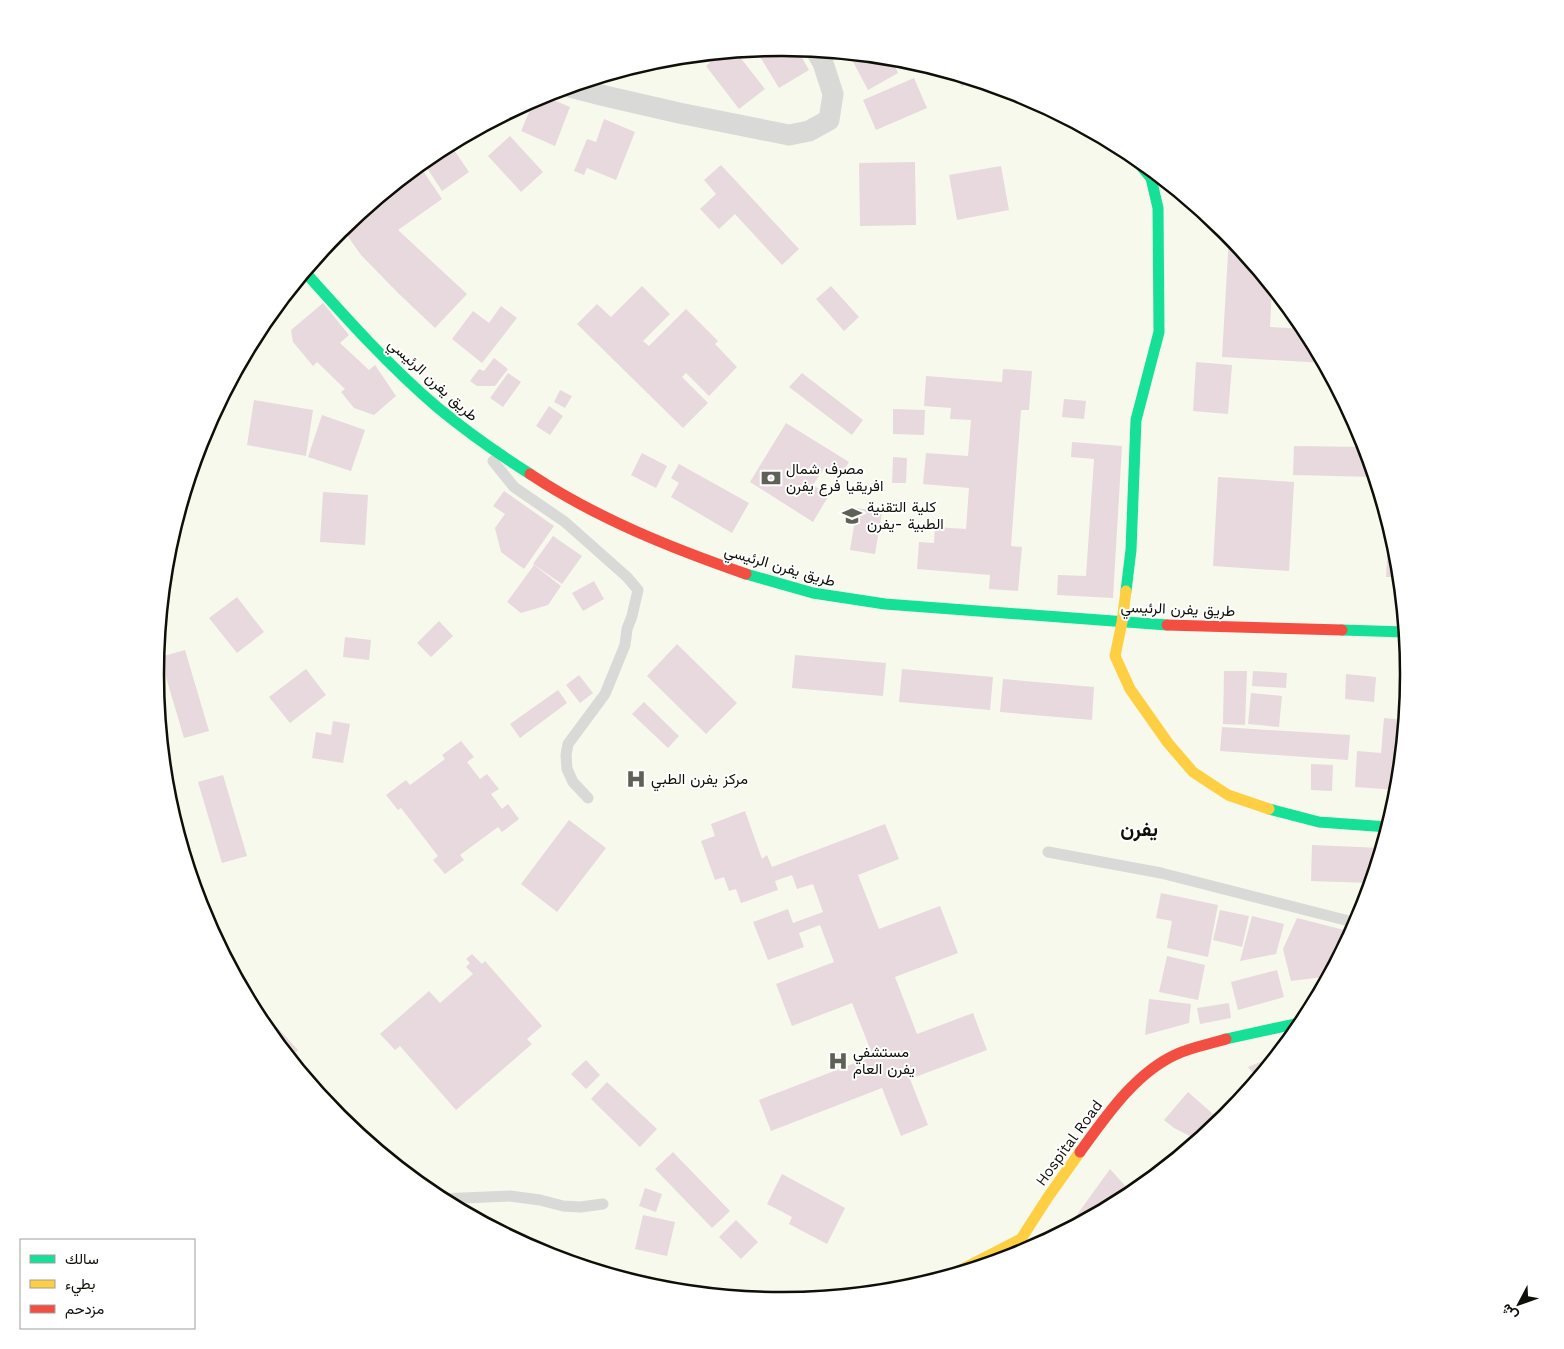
<svg xmlns="http://www.w3.org/2000/svg" width="1564" height="1349" font-family="'Work Sans',Vazirmatn,sans-serif">
<rect width="100%" height="100%" fill="#f6f9ec"/>
<path fill="#e8d9de" d="M 782,48 L 797,49 L 809,70 L 779,88 L 756,50 Z
M 736,52 L 765,89 L 739,109 L 706,66 L 721,53 Z
M 849,54 L 891,58 L 898,73 L 868,90 Z
M 953,74 L 970,79 L 971,80 L 962,87 Z
M 914,78 L 927,108 L 876,130 L 863,100 Z
M 544,96 L 570,107 L 555,146 L 521,131 L 532,105 L 539,108 Z
M 604,119 L 635,132 L 616,180 L 587,168 L 584,175 L 574,171 L 587,139 L 596,142 Z
M 510,136 L 543,172 L 521,192 L 488,156 Z
M 450,144 L 469,172 L 442,191 L 423,162 L 434,153 Z
M 915,162 L 916,225 L 860,226 L 859,163 Z
M 419,165 L 442,199 L 398,230 L 467,294 L 435,328 L 398,293 L 361,255 L 342,228 Z
M 721,165 L 799,249 L 782,265 L 735,214 L 719,229 L 700,209 L 716,194 L 704,180 Z
M 1001,166 L 1009,210 L 957,220 L 949,175 Z
M 1229,236 L 1272,288 L 1270,327 L 1305,329 L 1323,363 L 1222,357 Z
M 642,286 L 670,314 L 643,341 L 649,346 L 686,309 L 718,341 L 715,344 L 737,367 L 709,396 L 686,373 L 682,377 L 708,403 L 683,428 L 577,324 L 597,304 L 611,317 Z
M 831,286 L 859,317 L 844,331 L 816,299 Z
M 323,303 L 349,335 L 340,343 L 369,370 L 375,365 L 396,396 L 374,415 L 354,408 L 341,392 L 345,389 L 317,362 L 313,366 L 293,342 L 291,330 Z
M 501,306 L 517,318 L 482,363 L 452,339 L 473,311 L 489,323 Z
M 494,358 L 508,369 L 495,386 L 477,386 L 470,381 L 479,369 L 484,371 Z
M 1196,362 L 1232,365 L 1228,414 L 1193,411 Z
M 1003,369 L 1032,371 L 1029,410 L 1021,410 L 1011,546 L 1022,547 L 1018,591 L 989,589 L 990,575 L 917,569 L 919,542 L 934,543 L 935,527 L 966,529 L 969,488 L 923,484 L 926,453 L 968,456 L 971,420 L 950,419 L 951,408 L 924,406 L 926,376 L 1002,382 Z
M 508,373 L 521,382 L 503,407 L 490,398 Z
M 802,373 L 863,420 L 852,435 L 789,387 Z
M 560,390 L 572,396 L 565,408 L 554,402 Z
M 1064,399 L 1086,401 L 1084,419 L 1062,417 Z
M 254,400 L 313,410 L 306,456 L 247,445 Z
M 549,406 L 563,416 L 550,435 L 536,426 Z
M 893,409 L 925,410 L 924,435 L 893,434 Z
M 322,415 L 365,430 L 351,471 L 308,457 Z
M 786,423 L 849,462 L 840,478 L 824,468 L 813,485 L 829,495 L 813,522 L 750,482 Z
M 1072,442 L 1122,446 L 1113,598 L 1057,595 L 1058,575 L 1086,576 L 1094,459 L 1071,457 Z
M 1294,446 L 1365,447 L 1374,477 L 1293,475 Z
M 642,453 L 667,466 L 656,488 L 631,475 Z
M 893,457 L 907,458 L 906,483 L 892,483 Z
M 679,464 L 749,503 L 732,533 L 671,497 L 679,483 L 671,478 Z
M 1218,477 L 1294,482 L 1289,571 L 1213,566 Z
M 504,491 L 554,526 L 524,569 L 501,552 L 495,528 L 505,514 L 493,506 Z
M 323,492 L 368,495 L 365,545 L 320,542 Z
M 857,508 L 882,512 L 875,554 L 850,550 Z
M 1389,525 L 1397,552 L 1399,577 L 1386,577 Z
M 553,536 L 582,556 L 562,584 L 533,564 Z
M 534,565 L 561,586 L 548,605 L 521,613 L 507,602 Z
M 594,581 L 604,599 L 583,611 L 572,593 Z
M 237,597 L 264,632 L 237,653 L 209,618 Z
M 439,621 L 453,636 L 431,657 L 417,643 Z
M 345,637 L 371,640 L 369,660 L 343,657 Z
M 677,644 L 737,703 L 706,734 L 647,676 Z
M 185,650 L 209,731 L 184,738 L 160,657 Z
M 795,655 L 886,663 L 883,696 L 792,688 Z
M 306,669 L 326,695 L 290,723 L 269,697 Z
M 902,669 L 993,677 L 990,710 L 899,702 Z
M 1224,671 L 1247,671 L 1245,725 L 1223,724 Z
M 1253,671 L 1287,673 L 1286,688 L 1252,686 Z
M 1346,674 L 1376,677 L 1374,702 L 1345,699 Z
M 579,675 L 593,693 L 580,703 L 566,685 Z
M 1003,679 L 1094,687 L 1092,720 L 1000,712 Z
M 558,690 L 567,703 L 520,738 L 510,724 Z
M 1251,693 L 1282,696 L 1279,727 L 1248,724 Z
M 644,702 L 679,736 L 668,748 L 632,714 Z
M 1384,718 L 1405,720 L 1398,790 L 1355,787 L 1357,751 L 1381,753 Z
M 333,721 L 350,724 L 343,763 L 312,758 L 316,732 L 331,735 Z
M 1222,727 L 1350,735 L 1348,760 L 1220,751 Z
M 461,741 L 474,757 L 467,762 L 480,779 L 487,774 L 499,789 L 491,794 L 502,809 L 508,804 L 519,819 L 502,832 L 498,827 L 460,855 L 464,860 L 445,874 L 433,860 L 438,856 L 401,808 L 398,810 L 386,795 L 406,780 L 410,785 L 445,759 L 442,755 Z
M 1311,764 L 1333,765 L 1332,791 L 1311,790 Z
M 223,775 L 247,856 L 222,863 L 198,782 Z
M 745,811 L 762,859 L 767,855 L 772,867 L 885,824 L 899,859 L 858,875 L 879,929 L 940,906 L 958,953 L 895,977 L 917,1034 L 973,1013 L 987,1050 L 910,1079 L 928,1125 L 901,1136 L 882,1088 L 771,1131 L 759,1100 L 873,1056 L 852,1003 L 792,1026 L 776,984 L 834,962 L 820,925 L 799,933 L 804,947 L 768,960 L 753,922 L 788,909 L 793,923 L 823,912 L 813,884 L 797,889 L 792,875 L 775,881 L 778,890 L 741,903 L 736,889 L 729,891 L 724,877 L 715,880 L 701,841 L 715,836 L 711,824 Z
M 569,820 L 606,848 L 557,912 L 521,884 Z
M 1312,845 L 1382,848 L 1371,883 L 1311,881 Z
M 1161,893 L 1218,905 L 1208,957 L 1167,948 L 1172,921 L 1156,918 Z
M 1220,910 L 1249,916 L 1242,947 L 1213,940 Z
M 1252,916 L 1284,924 L 1276,954 L 1240,961 Z
M 1297,918 L 1352,932 L 1324,984 L 1323,977 L 1291,981 L 1283,949 Z
M 472,954 L 482,964 L 485,961 L 542,1026 L 527,1039 L 532,1044 L 456,1110 L 400,1046 L 395,1050 L 380,1034 L 429,991 L 440,1003 L 473,974 L 466,967 L 470,963 L 466,959 Z
M 1167,956 L 1205,965 L 1198,1000 L 1159,992 Z
M 1277,970 L 1284,997 L 1238,1010 L 1231,982 Z
M 1149,999 L 1191,1004 L 1189,1023 L 1145,1035 Z
M 1229,1003 L 1231,1018 L 1200,1024 L 1197,1008 Z
M 262,1020 L 271,1029 L 275,1025 L 298,1050 L 289,1058 L 261,1023 Z
M 1277,1055 L 1258,1079 L 1248,1067 Z
M 586,1060 L 600,1075 L 586,1089 L 571,1074 Z
M 607,1082 L 657,1129 L 640,1147 L 591,1099 Z
M 1188,1092 L 1221,1121 L 1198,1140 L 1174,1128 L 1164,1120 Z
M 673,1152 L 730,1211 L 712,1228 L 655,1169 Z
M 1110,1169 L 1129,1190 L 1119,1202 L 1066,1230 Z
M 782,1174 L 845,1208 L 827,1244 L 789,1224 L 792,1217 L 767,1204 Z
M 645,1188 L 662,1194 L 656,1212 L 639,1206 Z
M 643,1215 L 675,1222 L 667,1256 L 635,1249 Z
M 736,1220 L 758,1242 L 741,1259 L 719,1237 Z"/>
<g fill="none" stroke-linecap="round" stroke-linejoin="round">
<path stroke="#d9d9d7" stroke-width="11" d="M 493,461 L 514,487 L 565,522 L 627,577 L 638,590 L 632,616 L 627,629 L 625,645 L 605,694 L 568,744 L 566,755 L 567,769 L 573,782 L 588,798
M 1048,852 L 1161,873 L 1357,923
M 440,1199 L 510,1196 L 540,1200 L 563,1206 L 580,1207 L 603,1204"/>
<path stroke="#d9d9d7" stroke-width="21" d="M 570,87 L 605,96 L 679,113 L 789,135 L 809,131 L 829,120 L 833,94 L 823,63 L 816,51"/>
<path stroke="#16e098" stroke-width="11" d="M 305,272 C 347,319 389,366 437,407 C 466,431 497,453 530,474
M 746,574 L 813,593 L 885,604 L 1167,625
M 1126,591 L 1131,550 L 1136,420 L 1159,332 L 1158,208 L 1151,178 L 1130,153
M 1342,630 L 1405,632
M 1269,809 L 1319,822 L 1388,827
M 1226,1039 L 1304,1022"/>
<path stroke="#ffcf43" stroke-width="11" d="M 1126,591 L 1122,622 L 1115,656 L 1130,689 L 1168,743 L 1193,772 L 1228,795 L 1269,809
M 869,1293 L 955,1273 L 1021,1239 L 1048,1197 L 1080,1152"/>
<path stroke="#f24e42" stroke-width="11" d="M 530,474 C 596,518 671,548 746,574
M 1167,625 L 1342,630
M 1080,1152 C 1106,1116 1136,1072 1177,1054 C 1192,1047 1210,1044 1226,1039"/>
</g>
<defs>
<symbol id="bank-bare" viewBox="-9 -9 18 18"><path d="M-6-4H6V4H-6ZM0-2.3a2.3 2.3 0 1 0 0 4.6a2.3 2.3 0 1 0 0-4.6Z" fill="#5f6157" stroke="#fff" stroke-width="2.5" paint-order="stroke"/></symbol>
<symbol id="university-bare" viewBox="-9 -9 18 18"><path d="M0-5L7-2L0 1L-7-2ZM-4 1L0 2.5L4 1V4Q0 6-4 4Z" fill="#5f6157" stroke="#fff" stroke-width="2.5" paint-order="stroke"/></symbol>
<symbol id="hospital-bare" viewBox="-9 -9 18 18"><path d="M-5-5h3v3.5h4V-5h3V5h-3V1.5h-4V5h-3Z" fill="#5f6157" stroke="#fff" stroke-width="2.5" paint-order="stroke"/></symbol>
</defs>
<g fill-rule="evenodd">
<use href="#bank-bare" x="757" y="464" width="28" height="28"/>
<use href="#university-bare" x="838" y="502" width="28" height="28"/>
<use href="#hospital-bare" x="622" y="765" width="28" height="28"/>
<use href="#hospital-bare" x="824" y="1047" width="28" height="28"/>
</g>
<g text-anchor="middle" dominant-baseline="central" stroke-width="4" stroke-linejoin="round" paint-order="stroke">
<g font-size="15" fill="#0e0f07" stroke="#fff">
<text transform="translate(433 380) rotate(42)">طريق يفرن الرئيسي</text>
<text transform="translate(780 566) rotate(16)">طريق يفرن الرئيسي</text>
<text transform="translate(1178 609) rotate(2)">طريق يفرن الرئيسي</text>
<text transform="translate(1069 1143) rotate(-54)">Hospital Road</text>
</g>
<g font-size="15" fill="#0e0f07" stroke="#fff" text-anchor="start">
<text x="786" y="469">مصرف شمال<tspan x="786" dy="17">افريقيا فرع يفرن</tspan></text>
<text x="867" y="507">كلية التقنية<tspan x="867" dy="17">الطبية -يفرن</tspan></text>
<text x="651" y="779">مركز يفرن الطبي</text>
<text x="853" y="1052">مستشفي<tspan x="853" dy="17">يفرن العام</tspan></text>
</g>
<g font-size="20" font-weight="bold" fill="#0e0f07" stroke="#fff">
<text x="1139" y="829">يفرن</text>
</g>
</g>
<path d="M0 0H1564V1349H0ZM164 674a618 618 0 1 1 1236 0a618 618 0 1 1-1236 0Z" fill="#fff" fill-rule="evenodd"/>
<path fill="none" stroke="#0e0f07" stroke-width="2.5" d="M164 674a618 618 0 1 1 1236 0a618 618 0 1 1-1236 0Z"/>
<rect x="20" y="1239" width="175" height="90" fill="#ffffff" stroke="#9f9f9c"/>
<rect x="30" y="1255" width="25" height="8" fill="#16e098" stroke="#9f9f9c"/>
<text x="65" y="1264" font-size="15" fill="#0e0f07">سالك</text>
<rect x="30" y="1280" width="25" height="8" fill="#ffcf43" stroke="#9f9f9c"/>
<text x="65" y="1289" font-size="15" fill="#0e0f07">بطيء</text>
<rect x="30" y="1305" width="25" height="8" fill="#f24e42" stroke="#9f9f9c"/>
<text x="65" y="1314" font-size="15" fill="#0e0f07">مزدحم</text>
<g transform="translate(1519 1304) rotate(229)" stroke="#ffffff" stroke-width="4" paint-order="stroke">
<path d="M0-4L9 19L0 12L-9 19Z" fill="#0e0f07"/>
<text y="-8" font-size="14" font-weight="bold" text-anchor="middle" fill="#0e0f07">ش</text>
</g>
</svg>
